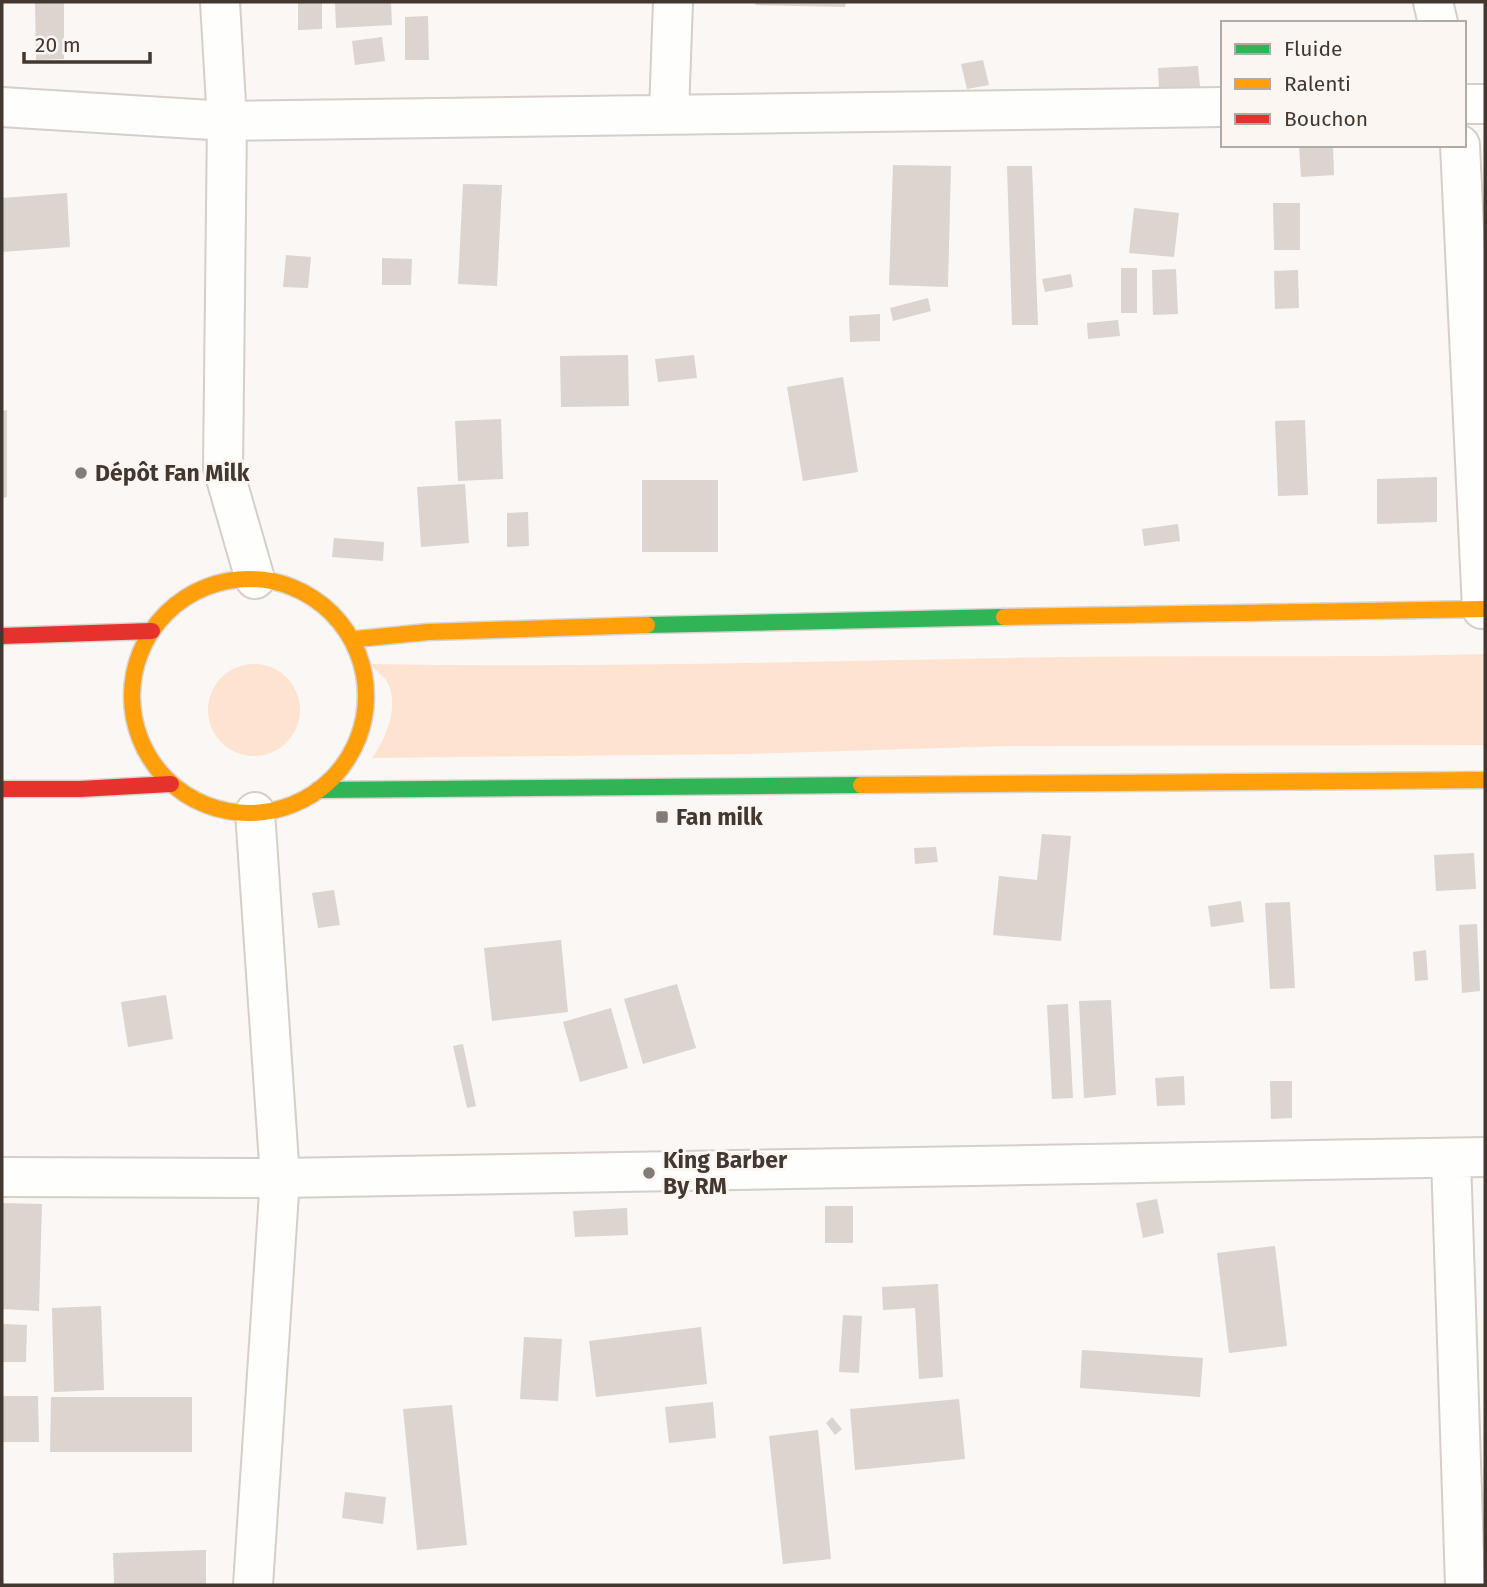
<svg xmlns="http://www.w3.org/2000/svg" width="1487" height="1587" font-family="'Fira Sans',sans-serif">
<rect width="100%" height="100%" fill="#faf7f4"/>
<path fill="#fde3d0" d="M 1485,654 L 1485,745 L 1008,746 L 744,754 L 372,758 C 386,739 401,703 386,680 C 381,674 375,669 370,664 C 600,668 830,661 1059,657 C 1201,655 1343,658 1485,654 Z
M208 710a46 46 0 1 1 92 0a46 46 0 1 1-92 0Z"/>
<path fill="#dbd4cf" d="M 35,2 L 64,2 L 64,59 L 36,60 Z
M 298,2 L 322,2 L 322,29 L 298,30 Z
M 335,2 L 391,2 L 392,25 L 336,28 Z
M 756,2 L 846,2 L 845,7 L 755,5 Z
M 428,16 L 429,60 L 405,60 L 405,17 Z
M 382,37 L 385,61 L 355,65 L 352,41 Z
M 983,60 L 989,85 L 967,89 L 961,64 Z
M 1198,66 L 1200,87 L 1159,90 L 1158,68 Z
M 1333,145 L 1334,175 L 1301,177 L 1299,146 Z
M 893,165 L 951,166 L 948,287 L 889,285 Z
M 1007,166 L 1032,166 L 1038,325 L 1012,325 Z
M 463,184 L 502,185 L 497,286 L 458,284 Z
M 67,193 L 70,247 L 2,252 L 2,198 Z
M 1273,203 L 1300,203 L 1300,250 L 1274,250 Z
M 1134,208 L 1179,213 L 1174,257 L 1129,253 Z
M 286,255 L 311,257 L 308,288 L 283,287 Z
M 382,258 L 412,259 L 411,285 L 382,285 Z
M 1121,268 L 1137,268 L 1137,313 L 1121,313 Z
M 1176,269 L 1178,314 L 1153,315 L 1152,270 Z
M 1298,270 L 1299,308 L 1275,309 L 1274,271 Z
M 1071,274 L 1073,287 L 1045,292 L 1042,279 Z
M 928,298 L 931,311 L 893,321 L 890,308 Z
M 880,314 L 880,341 L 850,342 L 849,316 Z
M 1118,320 L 1120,336 L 1088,339 L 1087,323 Z
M 628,355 L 629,406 L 561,407 L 560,356 Z
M 694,355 L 697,378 L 658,382 L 655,359 Z
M 843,377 L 858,472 L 803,481 L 787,387 Z
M 7,410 L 7,497 L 2,498 L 2,411 Z
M 501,419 L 503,479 L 458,481 L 455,421 Z
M 1305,420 L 1308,495 L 1278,496 L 1275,421 Z
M 1437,477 L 1437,522 L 1377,524 L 1377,479 Z
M 642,480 L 718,480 L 718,552 L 642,552 Z
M 465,484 L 469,543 L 421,547 L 417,487 Z
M 528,512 L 529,546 L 507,547 L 507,513 Z
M 1178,524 L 1180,541 L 1144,546 L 1142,529 Z
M 334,538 L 384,542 L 383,561 L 332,557 Z
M 1042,834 L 1071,836 L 1061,941 L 993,935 L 999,876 L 1037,880 Z
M 936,847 L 938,862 L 915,864 L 914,848 Z
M 1474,853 L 1476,889 L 1436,891 L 1434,855 Z
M 334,890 L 340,925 L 318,928 L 312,893 Z
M 1241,901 L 1244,922 L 1211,927 L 1208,906 Z
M 1290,902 L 1295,988 L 1270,989 L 1265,903 Z
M 1477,924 L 1480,991 L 1462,993 L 1459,925 Z
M 561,940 L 568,1012 L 492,1021 L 484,948 Z
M 1426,950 L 1428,980 L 1415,981 L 1413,952 Z
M 677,984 L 696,1048 L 643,1064 L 624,999 Z
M 166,995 L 173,1039 L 128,1047 L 121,1002 Z
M 1111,1000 L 1116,1095 L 1084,1098 L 1079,1001 Z
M 1068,1004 L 1073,1098 L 1052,1099 L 1047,1005 Z
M 611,1008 L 628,1068 L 580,1082 L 563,1022 Z
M 463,1044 L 476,1106 L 467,1108 L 453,1046 Z
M 1184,1076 L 1185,1105 L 1157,1106 L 1155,1078 Z
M 1270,1081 L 1292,1081 L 1292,1118 L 1271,1119 Z
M 1157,1199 L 1164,1233 L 1143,1238 L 1136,1203 Z
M 2,1203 L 42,1204 L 39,1311 L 2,1309 Z
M 825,1206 L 853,1206 L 853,1243 L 825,1243 Z
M 627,1208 L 628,1235 L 575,1237 L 573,1211 Z
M 1275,1246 L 1287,1346 L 1229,1353 L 1217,1253 Z
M 938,1284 L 943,1377 L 919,1379 L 915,1308 L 883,1310 L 882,1287 Z
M 101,1306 L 104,1390 L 54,1392 L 52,1308 Z
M 843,1315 L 862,1316 L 859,1373 L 839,1372 Z
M 2,1324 L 27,1325 L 26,1362 L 2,1362 Z
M 701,1327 L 707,1384 L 596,1397 L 589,1341 Z
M 524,1337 L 562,1339 L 558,1401 L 520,1399 Z
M 1082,1350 L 1203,1358 L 1200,1397 L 1080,1388 Z
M 2,1396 L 38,1396 L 39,1442 L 2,1442 Z
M 51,1397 L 192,1397 L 192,1452 L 50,1452 Z
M 959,1399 L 965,1459 L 855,1470 L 850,1409 Z
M 713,1402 L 716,1438 L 669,1443 L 665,1407 Z
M 452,1405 L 467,1545 L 417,1550 L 403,1409 Z
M 832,1417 L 842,1429 L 835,1435 L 826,1423 Z
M 818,1430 L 831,1559 L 783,1564 L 769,1436 Z
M 345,1492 L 386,1497 L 383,1524 L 342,1518 Z
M 206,1550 L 206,1585 L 114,1585 L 113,1553 Z"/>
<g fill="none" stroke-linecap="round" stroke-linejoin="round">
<defs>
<path id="street" d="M 220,2 L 227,121 L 223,468 L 255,579
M 1433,2 L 1438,23
M 1464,104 L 1485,104
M 2,107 L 227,121 L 1223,107
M 669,113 L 673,2
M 1460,145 L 1482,609
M 1451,1158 L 1465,1585
M 2,1177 L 280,1178 L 1485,1157
M 253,1585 L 280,1178 L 255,812"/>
<path id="fast" d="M 647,625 L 1004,617
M 318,790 L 861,785"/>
<path id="slow" d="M132 696a117 117 0 1 1 234 0a117 117 0 1 1-234 0Z
M 1004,617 L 1485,609
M 356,639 L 428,632 L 647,625
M 861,785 L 1485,780"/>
<path id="jam" d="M 2,636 L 152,631
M 2,789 L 80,789 L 171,784"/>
</defs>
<use href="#street" stroke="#d5cec9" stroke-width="42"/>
<use href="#fast" stroke="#d8d4d2" stroke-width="19"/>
<use href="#slow" stroke="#d8d4d2" stroke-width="19"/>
<use href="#jam" stroke="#d8d4d2" stroke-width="19"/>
<use href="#street" stroke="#fefefd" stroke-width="38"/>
<use href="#fast" stroke="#30b455" stroke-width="16"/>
<use href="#slow" stroke="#ff9f0a" stroke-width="16"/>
<use href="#jam" stroke="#e5322d" stroke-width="16"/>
</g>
<g fill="#837b75" stroke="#fcf6f2" stroke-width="2.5">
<circle cx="81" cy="473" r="7"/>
<rect x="655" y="810" width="14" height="14" rx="3.5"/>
<circle cx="649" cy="1173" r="7"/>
</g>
<g text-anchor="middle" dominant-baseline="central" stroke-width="6" stroke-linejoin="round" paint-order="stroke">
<g font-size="23" font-weight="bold" fill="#433830" stroke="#fcf6f2" text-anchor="start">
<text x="95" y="473">Dépôt Fan Milk</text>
<text x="676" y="817">Fan milk</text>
<text x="663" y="1160">King Barber<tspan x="663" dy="26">By RM</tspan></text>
</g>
</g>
<rect width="1487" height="1587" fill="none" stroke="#433830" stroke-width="7"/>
<rect x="1221" y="21" width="245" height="126" fill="#fcf6f2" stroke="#b2aaa4" stroke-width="2"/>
<rect x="1235" y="44" width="35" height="10" fill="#30b455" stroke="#b2aaa4" stroke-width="2"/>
<text x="1284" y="56" font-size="21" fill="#433830">Fluide</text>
<rect x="1235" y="79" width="35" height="10" fill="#ff9f0a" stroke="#b2aaa4" stroke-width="2"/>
<text x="1284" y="91" font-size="21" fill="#433830">Ralenti</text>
<rect x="1235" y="114" width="35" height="10" fill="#e5322d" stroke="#b2aaa4" stroke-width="2"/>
<text x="1284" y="126" font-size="21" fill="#433830">Bouchon</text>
<path d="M24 52v10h126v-10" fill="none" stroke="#433830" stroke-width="3.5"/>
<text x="35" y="52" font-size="21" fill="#433830" stroke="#fcf6f2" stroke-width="5" paint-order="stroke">20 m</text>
</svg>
